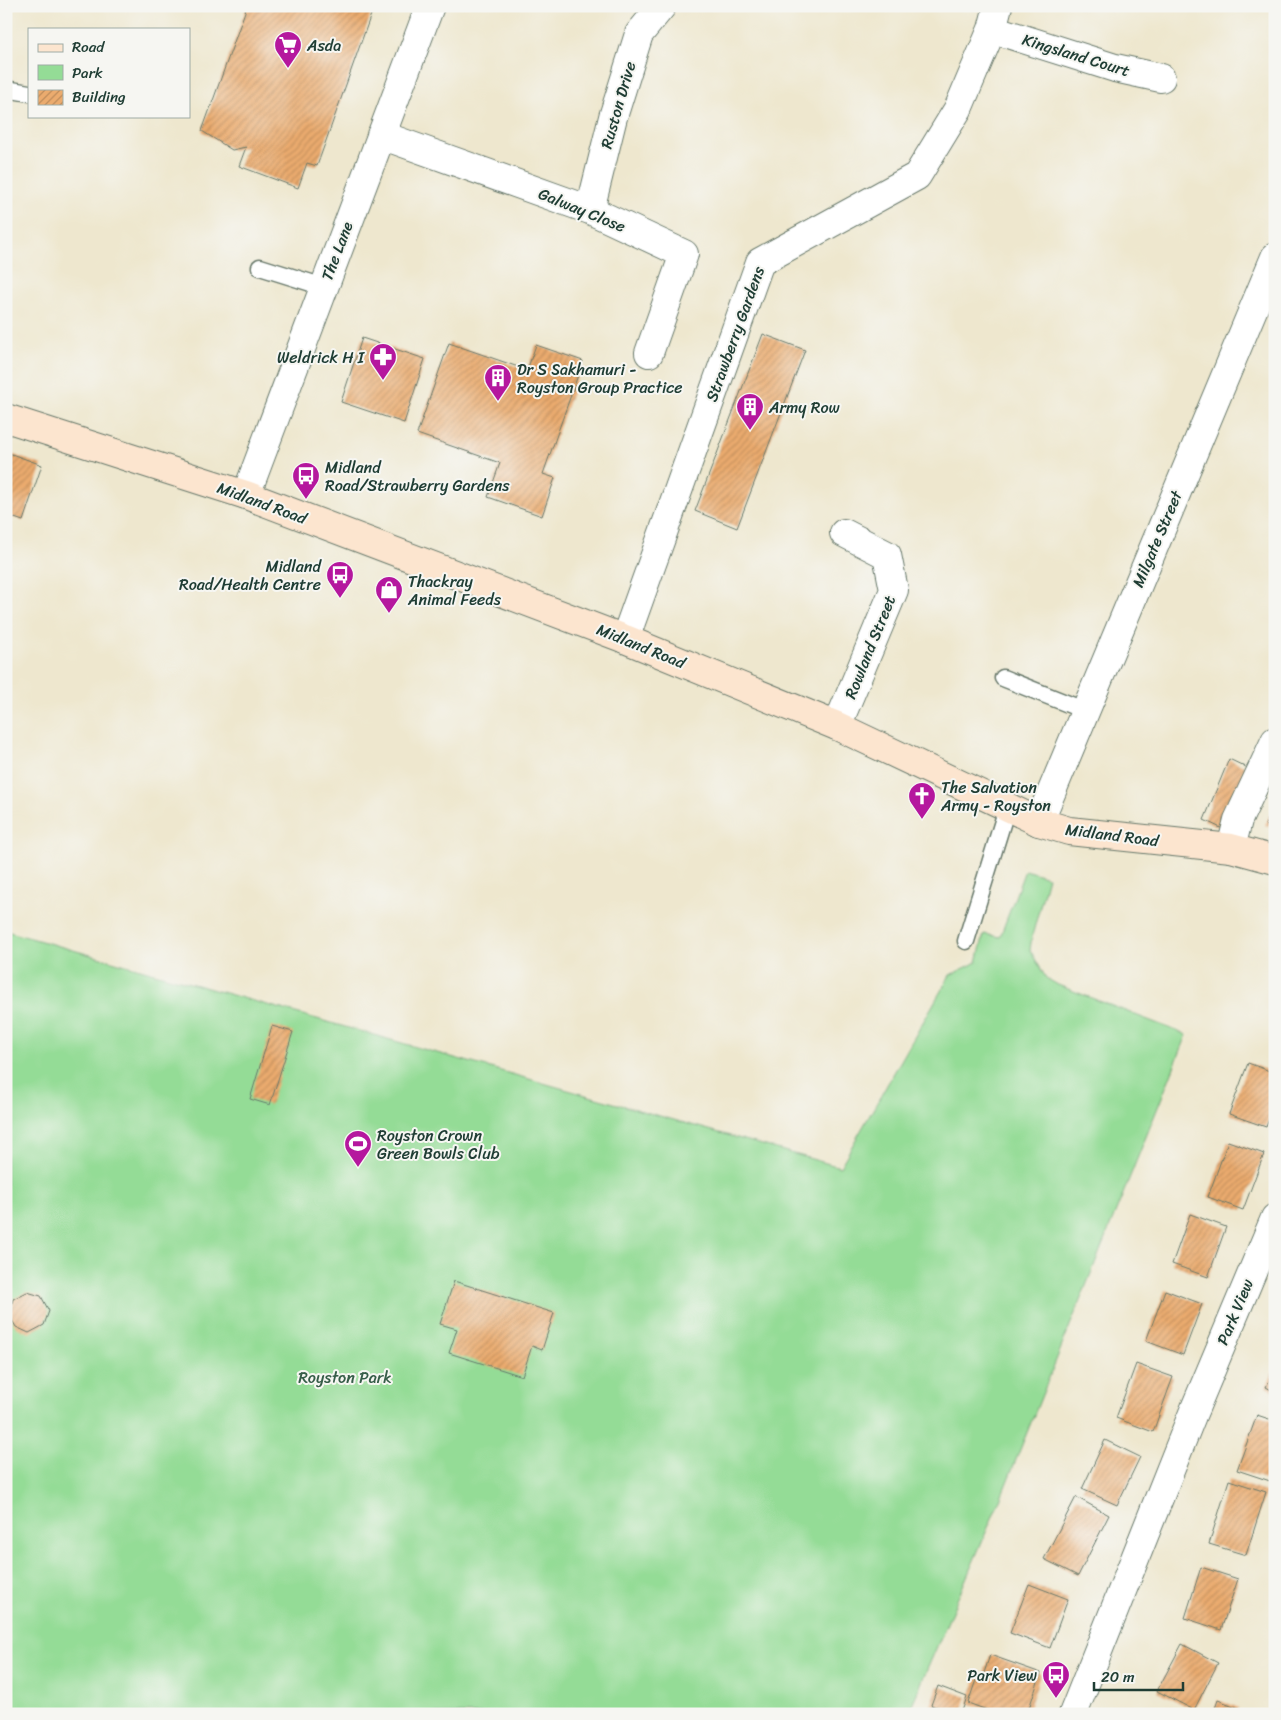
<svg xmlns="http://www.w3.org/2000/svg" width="1281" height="1720" font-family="Sriracha,sans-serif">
<defs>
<pattern id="building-hatch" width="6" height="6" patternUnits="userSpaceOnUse" patternTransform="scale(1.25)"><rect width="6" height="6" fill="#ebab6e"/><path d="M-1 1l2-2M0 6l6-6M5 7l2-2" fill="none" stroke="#be8c5b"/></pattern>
</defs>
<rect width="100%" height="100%" fill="#f6f6f2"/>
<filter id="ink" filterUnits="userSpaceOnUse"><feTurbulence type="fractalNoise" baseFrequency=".02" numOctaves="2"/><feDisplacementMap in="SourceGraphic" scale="10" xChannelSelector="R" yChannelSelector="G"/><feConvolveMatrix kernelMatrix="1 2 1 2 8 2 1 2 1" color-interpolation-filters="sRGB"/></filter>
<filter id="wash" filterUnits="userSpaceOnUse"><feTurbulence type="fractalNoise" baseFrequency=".0096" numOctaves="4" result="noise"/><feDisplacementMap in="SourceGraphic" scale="20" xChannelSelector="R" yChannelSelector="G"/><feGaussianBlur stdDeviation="1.12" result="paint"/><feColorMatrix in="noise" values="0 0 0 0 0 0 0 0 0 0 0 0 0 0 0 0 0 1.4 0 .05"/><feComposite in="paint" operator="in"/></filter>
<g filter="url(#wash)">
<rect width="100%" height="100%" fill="#eee7ce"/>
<path fill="#94dc96" stroke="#5a8c65" d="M 1025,870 L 1048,877 L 1032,936 L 1030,950 L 1046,978 L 1058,985 L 1187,1035 L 999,1502 L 908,1714 L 6,1714 L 6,931 L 840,1167 L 950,975 L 977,962 L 984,934 L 1000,937 Z"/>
<g id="blocks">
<path fill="url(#building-hatch)" d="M 247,6 L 374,6 L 317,166 L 307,163 L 298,188 L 239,166 L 246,147 L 232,150 L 202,131 Z
M 763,334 L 805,350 L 737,528 L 695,511 Z
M 362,338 L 425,359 L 404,423 L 341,402 Z
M 449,343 L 527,370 L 536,345 L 583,361 L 543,474 L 555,478 L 542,516 L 488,497 L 500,463 L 417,434 Z
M 6,452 L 42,465 L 23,521 L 6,515 Z
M 1229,759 L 1248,768 L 1223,829 L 1204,820 Z
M 1275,804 L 1275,830 L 1265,825 Z
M 272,1026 L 293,1032 L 270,1105 L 250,1099 Z
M 1248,1063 L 1275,1073 L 1275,1103 L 1266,1127 L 1229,1114 Z
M 1228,1141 L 1264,1154 L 1243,1210 L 1208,1197 Z
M 1190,1214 L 1226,1227 L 1208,1277 L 1172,1264 Z
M 454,1281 L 554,1313 L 542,1350 L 532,1346 L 522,1376 L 449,1353 L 457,1329 L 440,1324 Z
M 1165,1290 L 1202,1304 L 1183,1355 L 1146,1341 Z
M 27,1292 L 41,1296 L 49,1311 L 44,1325 L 29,1333 L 16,1327 L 9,1315 L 13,1299 Z
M 1136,1364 L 1173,1377 L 1153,1432 L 1116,1418 Z
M 1275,1369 L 1275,1392 L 1266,1387 Z
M 1257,1415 L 1275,1421 L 1275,1478 L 1273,1482 L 1237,1470 Z
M 1105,1440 L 1140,1457 L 1117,1505 L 1082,1489 Z
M 1229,1480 L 1266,1492 L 1246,1555 L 1209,1544 Z
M 1076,1497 L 1109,1515 L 1078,1576 L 1044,1559 Z
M 1201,1567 L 1238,1579 L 1221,1630 L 1185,1618 Z
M 1029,1584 L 1068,1599 L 1050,1648 L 1010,1633 Z
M 1182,1644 L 1218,1663 L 1194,1710 L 1157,1691 Z
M 990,1655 L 1041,1673 L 1027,1714 L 998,1714 L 968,1703 L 978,1674 L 983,1676 Z
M 938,1686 L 967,1697 L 961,1714 L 955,1714 L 931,1705 Z
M 1218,1700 L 1239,1708 L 1236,1714 L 1213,1714 Z"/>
</g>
</g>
<g filter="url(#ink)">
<use href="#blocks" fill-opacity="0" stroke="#67786a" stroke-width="1"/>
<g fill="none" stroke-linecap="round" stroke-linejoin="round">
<defs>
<path id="service" d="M 6,89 L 29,93
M 260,267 L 324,287
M 1003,678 L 1086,711
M 966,941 L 1007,808"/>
<path id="minor" d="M 992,29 L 1115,68 L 1161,78
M 381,135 L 590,210 L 684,254 L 649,353
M 590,210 L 613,117 L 639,34 L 662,6
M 246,495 L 430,6
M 625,639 L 760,262 L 917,176 L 958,109 L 992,29 L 998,6
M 837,726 L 894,590 L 887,555 L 844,533
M 1039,822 L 1275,257
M 1231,848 L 1238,820 L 1275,741
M 1073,1714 L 1193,1413 L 1275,1218"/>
<path id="secondary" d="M 6,418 L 246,495 L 625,639 L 837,726 L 1039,822 L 1069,831 L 1231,848 L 1275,860"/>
</defs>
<use href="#service" stroke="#67786a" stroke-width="19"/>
<use href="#minor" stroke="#67786a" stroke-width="30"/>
<use href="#secondary" stroke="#67786a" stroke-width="30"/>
<use href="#service" stroke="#fff" stroke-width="16"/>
<use href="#minor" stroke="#fff" stroke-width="28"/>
<use href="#secondary" stroke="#fce5cf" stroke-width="28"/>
</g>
</g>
<defs>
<symbol id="supermarket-pin" viewBox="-11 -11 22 30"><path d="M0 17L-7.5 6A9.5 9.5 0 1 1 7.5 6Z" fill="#b5179e" stroke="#f6f6f2"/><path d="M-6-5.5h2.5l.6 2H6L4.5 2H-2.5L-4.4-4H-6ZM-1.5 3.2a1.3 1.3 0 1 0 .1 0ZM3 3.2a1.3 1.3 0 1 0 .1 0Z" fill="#fff"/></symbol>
<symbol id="pharmacy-pin" viewBox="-11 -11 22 30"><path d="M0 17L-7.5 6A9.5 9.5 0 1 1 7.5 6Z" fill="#b5179e" stroke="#f6f6f2"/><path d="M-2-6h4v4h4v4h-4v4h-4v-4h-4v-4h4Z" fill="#fff"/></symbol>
<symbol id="building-pin" viewBox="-11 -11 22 30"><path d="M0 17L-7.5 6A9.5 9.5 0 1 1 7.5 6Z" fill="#b5179e" stroke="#f6f6f2"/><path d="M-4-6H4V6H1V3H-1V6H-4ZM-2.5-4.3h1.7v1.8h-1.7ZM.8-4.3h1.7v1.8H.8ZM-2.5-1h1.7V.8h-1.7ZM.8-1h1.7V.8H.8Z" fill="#fff"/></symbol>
<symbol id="bus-pin" viewBox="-11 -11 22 30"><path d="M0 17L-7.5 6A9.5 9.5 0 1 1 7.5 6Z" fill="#b5179e" stroke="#f6f6f2"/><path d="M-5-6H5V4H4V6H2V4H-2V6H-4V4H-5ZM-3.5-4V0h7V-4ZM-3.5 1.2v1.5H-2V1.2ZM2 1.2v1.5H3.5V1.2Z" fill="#fff"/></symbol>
<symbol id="shop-pin" viewBox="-11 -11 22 30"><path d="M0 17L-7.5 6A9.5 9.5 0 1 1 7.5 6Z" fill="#b5179e" stroke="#f6f6f2"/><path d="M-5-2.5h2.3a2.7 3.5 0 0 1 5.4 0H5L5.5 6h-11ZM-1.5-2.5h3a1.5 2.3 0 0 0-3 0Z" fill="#fff"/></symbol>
<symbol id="church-pin" viewBox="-11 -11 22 30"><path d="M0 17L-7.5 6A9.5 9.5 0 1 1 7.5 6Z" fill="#b5179e" stroke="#f6f6f2"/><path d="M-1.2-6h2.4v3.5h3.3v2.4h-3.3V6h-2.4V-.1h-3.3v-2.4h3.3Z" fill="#fff"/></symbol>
<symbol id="stadium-pin" viewBox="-11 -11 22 30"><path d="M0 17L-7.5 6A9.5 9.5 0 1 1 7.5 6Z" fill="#b5179e" stroke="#f6f6f2"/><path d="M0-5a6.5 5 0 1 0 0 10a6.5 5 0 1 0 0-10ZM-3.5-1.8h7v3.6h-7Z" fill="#fff"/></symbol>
</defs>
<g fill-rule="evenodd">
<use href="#supermarket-pin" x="272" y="29" width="32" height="43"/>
<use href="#pharmacy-pin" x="367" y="341" width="32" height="43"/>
<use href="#building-pin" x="482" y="362" width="32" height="43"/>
<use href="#building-pin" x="734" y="391" width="32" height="43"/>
<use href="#bus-pin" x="290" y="460" width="32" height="43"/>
<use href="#bus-pin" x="324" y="559" width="32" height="43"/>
<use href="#shop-pin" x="373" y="574" width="32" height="43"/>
<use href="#church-pin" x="906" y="780" width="32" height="43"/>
<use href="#stadium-pin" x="342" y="1128" width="32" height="43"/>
<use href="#bus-pin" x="1040" y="1659" width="32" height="43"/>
</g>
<g text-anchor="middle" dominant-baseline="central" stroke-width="4" stroke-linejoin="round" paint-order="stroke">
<g font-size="16" fill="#1f3d34" stroke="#f6f6f2" text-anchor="start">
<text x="307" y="45">Asda</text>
<text x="364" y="357" text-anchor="end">Weldrick H I</text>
<text x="517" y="369">Dr S Sakhamuri -<tspan x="517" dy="18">Royston Group Practice</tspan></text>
<text x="769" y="407">Army Row</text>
<text x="325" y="467">Midland<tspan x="325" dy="18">Road/Strawberry Gardens</tspan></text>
<text x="321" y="566" text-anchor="end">Midland<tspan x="321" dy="18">Road/Health Centre</tspan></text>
<text x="408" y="581">Thackray<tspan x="408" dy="18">Animal Feeds</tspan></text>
<text x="941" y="787">The Salvation<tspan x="941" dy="18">Army - Royston</tspan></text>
<text x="377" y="1135">Royston Crown<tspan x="377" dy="18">Green Bowls Club</tspan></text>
<text x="1037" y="1675" text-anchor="end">Park View</text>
</g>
<g font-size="16" fill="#1f3d34" stroke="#f6f6f2">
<text transform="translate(1076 55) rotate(17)">Kingsland Court</text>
<text transform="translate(618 105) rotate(-74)">Ruston Drive</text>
<text transform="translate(582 210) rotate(22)">Galway Close</text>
<text transform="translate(337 251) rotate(-69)">The Lane</text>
<text transform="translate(735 334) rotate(-70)">Strawberry Gardens</text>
<text transform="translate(262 503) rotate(20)">Midland Road</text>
<text transform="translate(1157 539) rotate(-67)">Milgate Street</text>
<text transform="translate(641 646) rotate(22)">Midland Road</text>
<text transform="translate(870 647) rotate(-68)">Rowland Street</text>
<text transform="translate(1112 835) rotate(7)">Midland Road</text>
<text transform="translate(1235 1312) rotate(-67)">Park View</text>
</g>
<g font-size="16" fill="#365d48" stroke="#f6f6f2">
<text x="345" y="1377">Royston Park</text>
</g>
</g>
<rect width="1281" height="1720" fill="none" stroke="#f6f6f2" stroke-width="25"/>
<rect x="28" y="28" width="162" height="90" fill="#f6f6f2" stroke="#a0aca6"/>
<rect x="38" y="44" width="25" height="8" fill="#fce5cf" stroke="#a0aca6"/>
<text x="72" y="52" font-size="15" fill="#1f3d34">Road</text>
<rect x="38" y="65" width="25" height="15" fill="#94dc96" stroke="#a0aca6"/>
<text x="72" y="78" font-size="15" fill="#1f3d34">Park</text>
<rect x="38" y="90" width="25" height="15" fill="url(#building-hatch)" stroke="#a0aca6"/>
<text x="72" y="102" font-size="15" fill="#1f3d34">Building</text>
<path d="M1094 1682v8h89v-8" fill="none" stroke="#1f3d34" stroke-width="2.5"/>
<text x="1101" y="1682" font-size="15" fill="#1f3d34" stroke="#f6f6f2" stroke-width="4" paint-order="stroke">20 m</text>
</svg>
